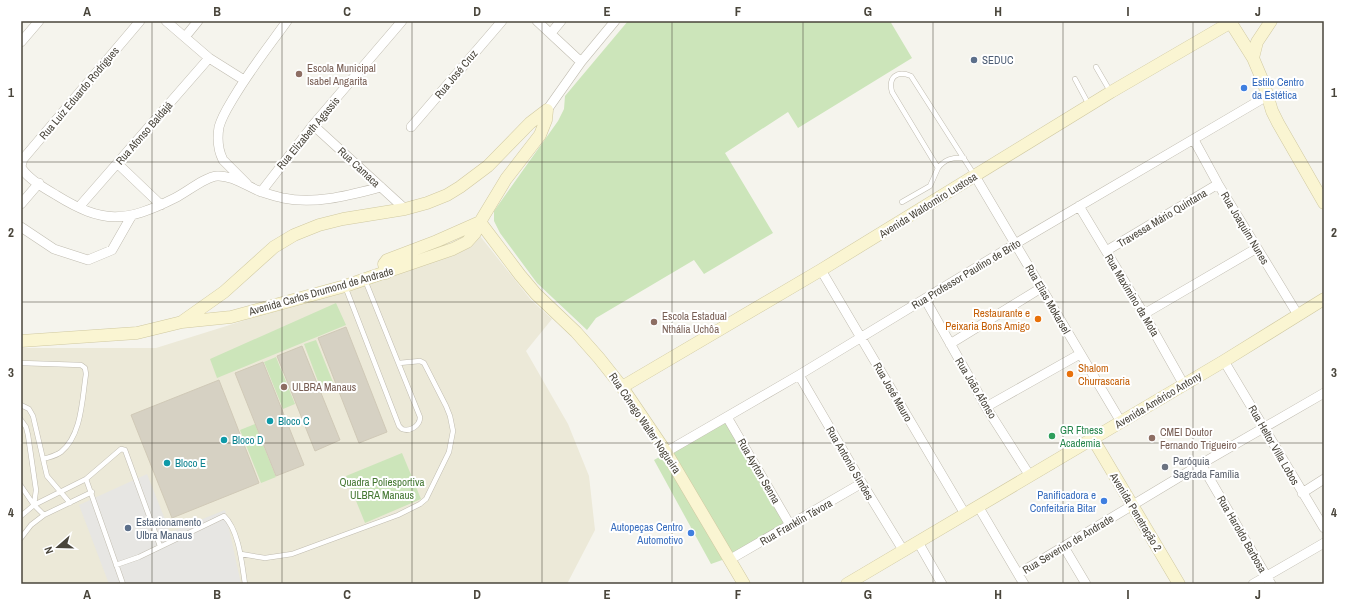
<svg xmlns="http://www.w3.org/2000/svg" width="1345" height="605" font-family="'Archivo Narrow',sans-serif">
<rect width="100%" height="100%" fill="#f5f4ed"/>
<path fill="#ece9d8" d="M 480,236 L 531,300 L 552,319 L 526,351 L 568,424 L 589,476 L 595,530 L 567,584 L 21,584 L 21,348 L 156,348 L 459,253 Z"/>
<path fill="#cce5ba" d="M 628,21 L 890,21 L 912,58 L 798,128 L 788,112 L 725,153 L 773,233 L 704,274 L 694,260 L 596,318 L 587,330 L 537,283 L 500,233 L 494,221 L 494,211 L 558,121 L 564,109 L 565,96 Z
M 336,303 L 346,325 L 217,378 L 210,359 Z
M 316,340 L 335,387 L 322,392 L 304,344 Z
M 276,357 L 295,404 L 283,409 L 264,362 Z
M 726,419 L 786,524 L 725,559 L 711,564 L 654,460 Z
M 255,424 L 276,477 L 261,483 L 240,430 Z
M 402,453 L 421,499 L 365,523 L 346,476 Z"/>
<path fill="#e7e6e3" d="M 147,474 L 170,532 L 225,510 L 241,584 L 109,584 L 79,505 Z"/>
<path fill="#d6d1c3" stroke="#d0c9b7" d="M 346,327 L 387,432 L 359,443 L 318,338 Z
M 302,346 L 340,440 L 315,451 L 277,356 Z
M 263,362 L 304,465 L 276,476 L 235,373 Z
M 219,380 L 259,483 L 172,518 L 131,415 Z"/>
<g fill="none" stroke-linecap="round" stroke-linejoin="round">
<defs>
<path id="lane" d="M 1096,67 L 1110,91
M 1075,79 L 1089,105
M 938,168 C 945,159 953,157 964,158
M 902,202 L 930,186 L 938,168 L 892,92 C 888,77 897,70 911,76 L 975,176
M 345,286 L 399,426 L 402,429 C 410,432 420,426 420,417 L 365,280
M 21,363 L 81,365 L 85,368 L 86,374 C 82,399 82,435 61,452 C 56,456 49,457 43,459
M 21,405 L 29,409 L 33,416 L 47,476 L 70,503
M 21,420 L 26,427 L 28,435 L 36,490 L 34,505 L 21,516
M 86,479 L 123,584
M 21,486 L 34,505 L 44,515
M 34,505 L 86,479 L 121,449 L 125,450 L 160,546
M 21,538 L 31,525 L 44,515 L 92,492
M 241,554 L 265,558 L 292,554 L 398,515 L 420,504 L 426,499 L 449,452 L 453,431 L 450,416 L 446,406 L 424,363 L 420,361 L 399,363
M 116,565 L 139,557 L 224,516 C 239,530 242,564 245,584"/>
<path id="street" d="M 140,21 L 23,159 L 21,166 L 22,169 C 30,180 44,188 56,195 C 103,224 125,223 175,198 C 187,192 205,177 217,176 C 231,175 247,186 259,191 C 267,194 275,196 283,198 C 315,205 350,195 381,187
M 166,21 L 209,58 L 244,80
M 537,21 L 581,62
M 551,33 L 561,21
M 185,37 L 198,21
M 21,42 L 39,21
M 547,110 L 581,62 L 615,21
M 313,125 L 405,209
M 411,127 L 502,21
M 1194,140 L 1218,184 L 1298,315
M 118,164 L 161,205
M 975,176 L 1121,422
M 247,184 L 223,160 C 218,150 217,139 219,127 C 222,116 228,107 234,97 C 250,70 269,46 287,21
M 261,192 L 313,125 L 402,21
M 21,204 L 39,183
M 1079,206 L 1144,314 L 1184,385
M 79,207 L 209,58
M 21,227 L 54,249 L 88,260 L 112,250 L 132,215
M 1106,251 L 1218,184
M 821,270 L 965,514
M 925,299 L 986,407 L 1030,476
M 1144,314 L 1257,248
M 950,344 L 1041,288
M 1224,361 L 1324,528
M 799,375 L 862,483 L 903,550
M 986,407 L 1080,354
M 727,417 L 790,525
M 666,452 L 799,375 L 1015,244 L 1267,96
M 1201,464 L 1271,584
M 1302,493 L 1324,479
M 978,506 L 1024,584
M 918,542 L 942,584
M 1064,547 L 1086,584
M 729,560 L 862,483
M 1018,574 L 1201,464 L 1324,393
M 1253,584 L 1324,543"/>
<path id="secondary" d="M 1231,23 L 1253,58 L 1264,84 L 1272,111 L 1278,123 L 1324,203
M 1253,58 L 1257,42 L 1271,21
M 386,273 L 384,264 L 387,260 L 437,241 L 480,222 L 520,275 L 536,294 L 576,332 L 599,358 L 622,387 L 666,452 L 744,584
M 183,321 L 224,292 L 274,247 L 294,235 L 319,225 L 343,219 L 405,209 L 427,203 L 447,195 L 460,187 L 488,166 L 530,123 L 547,110
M 21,341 L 137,333 L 182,322 L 231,317 L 345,286 L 453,249 L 467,242 L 475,233 L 480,222 L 506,179 L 540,135 L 546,120 L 547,110
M 622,387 L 821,270 L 1111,92 L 1233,21
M 1093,439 L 1179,584
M 847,584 L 1224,361 L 1324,299"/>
</defs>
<use href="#lane" stroke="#c0bcb0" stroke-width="5.5"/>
<use href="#street" stroke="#c0bcb0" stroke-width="10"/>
<use href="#secondary" stroke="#d0c9a1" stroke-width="13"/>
<use href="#lane" stroke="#fff" stroke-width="4.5"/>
<use href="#street" stroke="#fff" stroke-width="9"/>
<use href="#secondary" stroke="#faf5d2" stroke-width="12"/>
</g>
<path fill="none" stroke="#49453b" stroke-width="1" stroke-opacity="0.55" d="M 152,21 L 152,584M 282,21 L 282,584M 412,21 L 412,584M 542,21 L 542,584M 672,21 L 672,584M 803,21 L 803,584M 933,21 L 933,584M 1063,21 L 1063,584M 1193,21 L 1193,584M 21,162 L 1324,162M 21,302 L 1324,302M 21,443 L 1324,443"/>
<g fill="#5c6f8a" stroke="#fff" stroke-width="1.5">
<circle cx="974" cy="60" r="4"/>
<circle cx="128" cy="528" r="4"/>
</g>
<g fill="#8d6e63" stroke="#fff" stroke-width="1.5">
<circle cx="299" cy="74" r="4"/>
<circle cx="654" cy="322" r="4"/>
<circle cx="284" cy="387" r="4"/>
<circle cx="1152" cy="438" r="4"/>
</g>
<g fill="#3f7fe0" stroke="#fff" stroke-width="1.5">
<circle cx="1244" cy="88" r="4"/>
<circle cx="1104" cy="501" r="4"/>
<circle cx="691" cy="533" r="4"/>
</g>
<g fill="#e8710a" stroke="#fff" stroke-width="1.5">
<circle cx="1038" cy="319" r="4"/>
<circle cx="1070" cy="374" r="4"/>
</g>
<g fill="#0f9aa8" stroke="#fff" stroke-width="1.5">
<circle cx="270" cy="421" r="4"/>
<circle cx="224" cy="440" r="4"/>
<circle cx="167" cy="463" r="4"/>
</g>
<circle fill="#2e9e5b" stroke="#fff" stroke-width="1.5" cx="1052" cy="436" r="4"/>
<circle fill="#6b7280" stroke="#fff" stroke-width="1.5" cx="1165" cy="467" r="4"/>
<g text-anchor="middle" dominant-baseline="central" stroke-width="4" stroke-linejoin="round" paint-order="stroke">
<g font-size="11" fill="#4e5e75" stroke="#fff" text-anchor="start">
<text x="982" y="60">SEDUC</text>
<text x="136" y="522">Estacionamento<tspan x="136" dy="13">Ulbra Manaus</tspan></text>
</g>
<g font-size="11" fill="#785e54" stroke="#fff" text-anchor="start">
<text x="307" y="68">Escola Municipal<tspan x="307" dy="13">Isabel Angarita</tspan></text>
<text x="662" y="316">Escola Estadual<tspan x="662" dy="13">Nthália Uchôa</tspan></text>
<text x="292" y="387">ULBRA Manaus</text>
<text x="1160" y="432">CMEI Doutor<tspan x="1160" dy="13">Fernando Trigueiro</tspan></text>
</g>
<g font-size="11" fill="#49453b" stroke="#fff">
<text transform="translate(456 74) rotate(-50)">Rua José Cruz</text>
<text transform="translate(79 93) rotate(-50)">Rua Luiz Eduardo Rodrigues</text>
<text transform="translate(144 133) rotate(-49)">Rua Afonso Baldajá</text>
<text transform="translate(308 133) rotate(-50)">Rua Elizabeth Agassis</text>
<text transform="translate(359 167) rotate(43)">Rua Camaca</text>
<text transform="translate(928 205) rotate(-32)">Avenida Waldomiro Lustosa</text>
<text transform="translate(1162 218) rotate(-31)">Travessa Mário Quintana</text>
<text transform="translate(1245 228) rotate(59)">Rua Joaquim Nunes</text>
<text transform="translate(966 274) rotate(-31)">Rua Professor Paulino de Brito</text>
<text transform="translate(321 291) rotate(-16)">Avenida Carlos Drumond de Andrade</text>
<text transform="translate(1132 295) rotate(59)">Rua Maximino da Mota</text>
<text transform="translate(1048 299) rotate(60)">Rua Elias Mokarsel</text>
<text transform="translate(976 388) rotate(59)">Rua João Afonso</text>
<text transform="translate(893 392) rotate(60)">Rua José Mauro</text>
<text transform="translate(1158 400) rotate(-31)">Avenida Américo Antony</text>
<text transform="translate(645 423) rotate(56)">Rua Cônego Walter Nogueira</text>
<text transform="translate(1274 445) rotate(60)">Rua Heltor Villa Lobos</text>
<text transform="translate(850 463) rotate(60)">Rua Antonio Simões</text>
<text transform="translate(759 471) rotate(60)">Rua Ayrton Senna</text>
<text transform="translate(1136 512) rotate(59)">Avenida Penetração 2</text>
<text transform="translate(796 522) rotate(-30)">Rua Franklin Távora</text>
<text transform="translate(1242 534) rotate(60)">Rua Haroldo Barbosa</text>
<text transform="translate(1068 544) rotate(-31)">Rua Severino de Andrade</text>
</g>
<g font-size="11" fill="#366cbe" stroke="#fff" text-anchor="end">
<text x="1252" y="82" text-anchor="start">Estilo Centro<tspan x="1252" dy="13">da Estética</tspan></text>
<text x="1096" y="495">Panificadora e<tspan x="1096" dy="13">Confeitaria Bitar</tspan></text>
<text x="683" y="527">Autopeças Centro<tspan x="683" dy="13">Automotivo</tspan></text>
</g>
<g font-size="11" fill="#c56008" stroke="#fff" text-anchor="end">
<text x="1030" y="313">Restaurante e<tspan x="1030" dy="13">Peixaria Bons Amigo</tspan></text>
<text x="1078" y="368" text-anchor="start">Shalom<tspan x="1078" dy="13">Churrascaria</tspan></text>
</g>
<g font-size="11" fill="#0d838f" stroke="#fff" text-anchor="start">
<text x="278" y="421">Bloco C</text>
<text x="232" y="440">Bloco D</text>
<text x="175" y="463">Bloco E</text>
</g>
<g font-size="11" fill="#27864d" stroke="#fff" text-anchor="start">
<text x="1060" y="430">GR Ftness<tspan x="1060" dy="13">Academia</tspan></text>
</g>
<g font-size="11" fill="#5b616d" stroke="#fff" text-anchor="start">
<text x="1173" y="461">Paróquia<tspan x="1173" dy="13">Sagrada Família</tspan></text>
</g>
<g font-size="11" fill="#447732" stroke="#fff">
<text x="382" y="482">Quadra Poliesportiva<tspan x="382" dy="13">ULBRA Manaus</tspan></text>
</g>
</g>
<rect width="1345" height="605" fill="none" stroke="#ffffff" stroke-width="44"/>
<g transform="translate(58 547) rotate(250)" stroke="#ffffff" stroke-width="3" paint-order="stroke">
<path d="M0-3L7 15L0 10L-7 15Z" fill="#49453b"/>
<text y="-6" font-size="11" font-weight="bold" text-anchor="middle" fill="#49453b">N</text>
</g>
<rect x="22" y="22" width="1301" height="561" fill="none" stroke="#49453b" stroke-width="1.5"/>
<g font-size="13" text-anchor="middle" font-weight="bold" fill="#49453b">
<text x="87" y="16">A</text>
<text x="217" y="16">B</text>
<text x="347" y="16">C</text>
<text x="477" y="16">D</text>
<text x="607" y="16">E</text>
<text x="738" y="16">F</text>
<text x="868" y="16">G</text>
<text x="998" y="16">H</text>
<text x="1128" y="16">I</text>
<text x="1258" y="16">J</text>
<text x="11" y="97">1</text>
<text x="1334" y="97">1</text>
<text x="11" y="237">2</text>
<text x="1334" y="237">2</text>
<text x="11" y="377">3</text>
<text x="1334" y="377">3</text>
<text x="11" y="517">4</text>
<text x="1334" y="517">4</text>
<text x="87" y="599">A</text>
<text x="217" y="599">B</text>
<text x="347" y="599">C</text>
<text x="477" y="599">D</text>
<text x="607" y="599">E</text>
<text x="738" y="599">F</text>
<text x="868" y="599">G</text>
<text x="998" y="599">H</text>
<text x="1128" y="599">I</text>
<text x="1258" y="599">J</text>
</g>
</svg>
